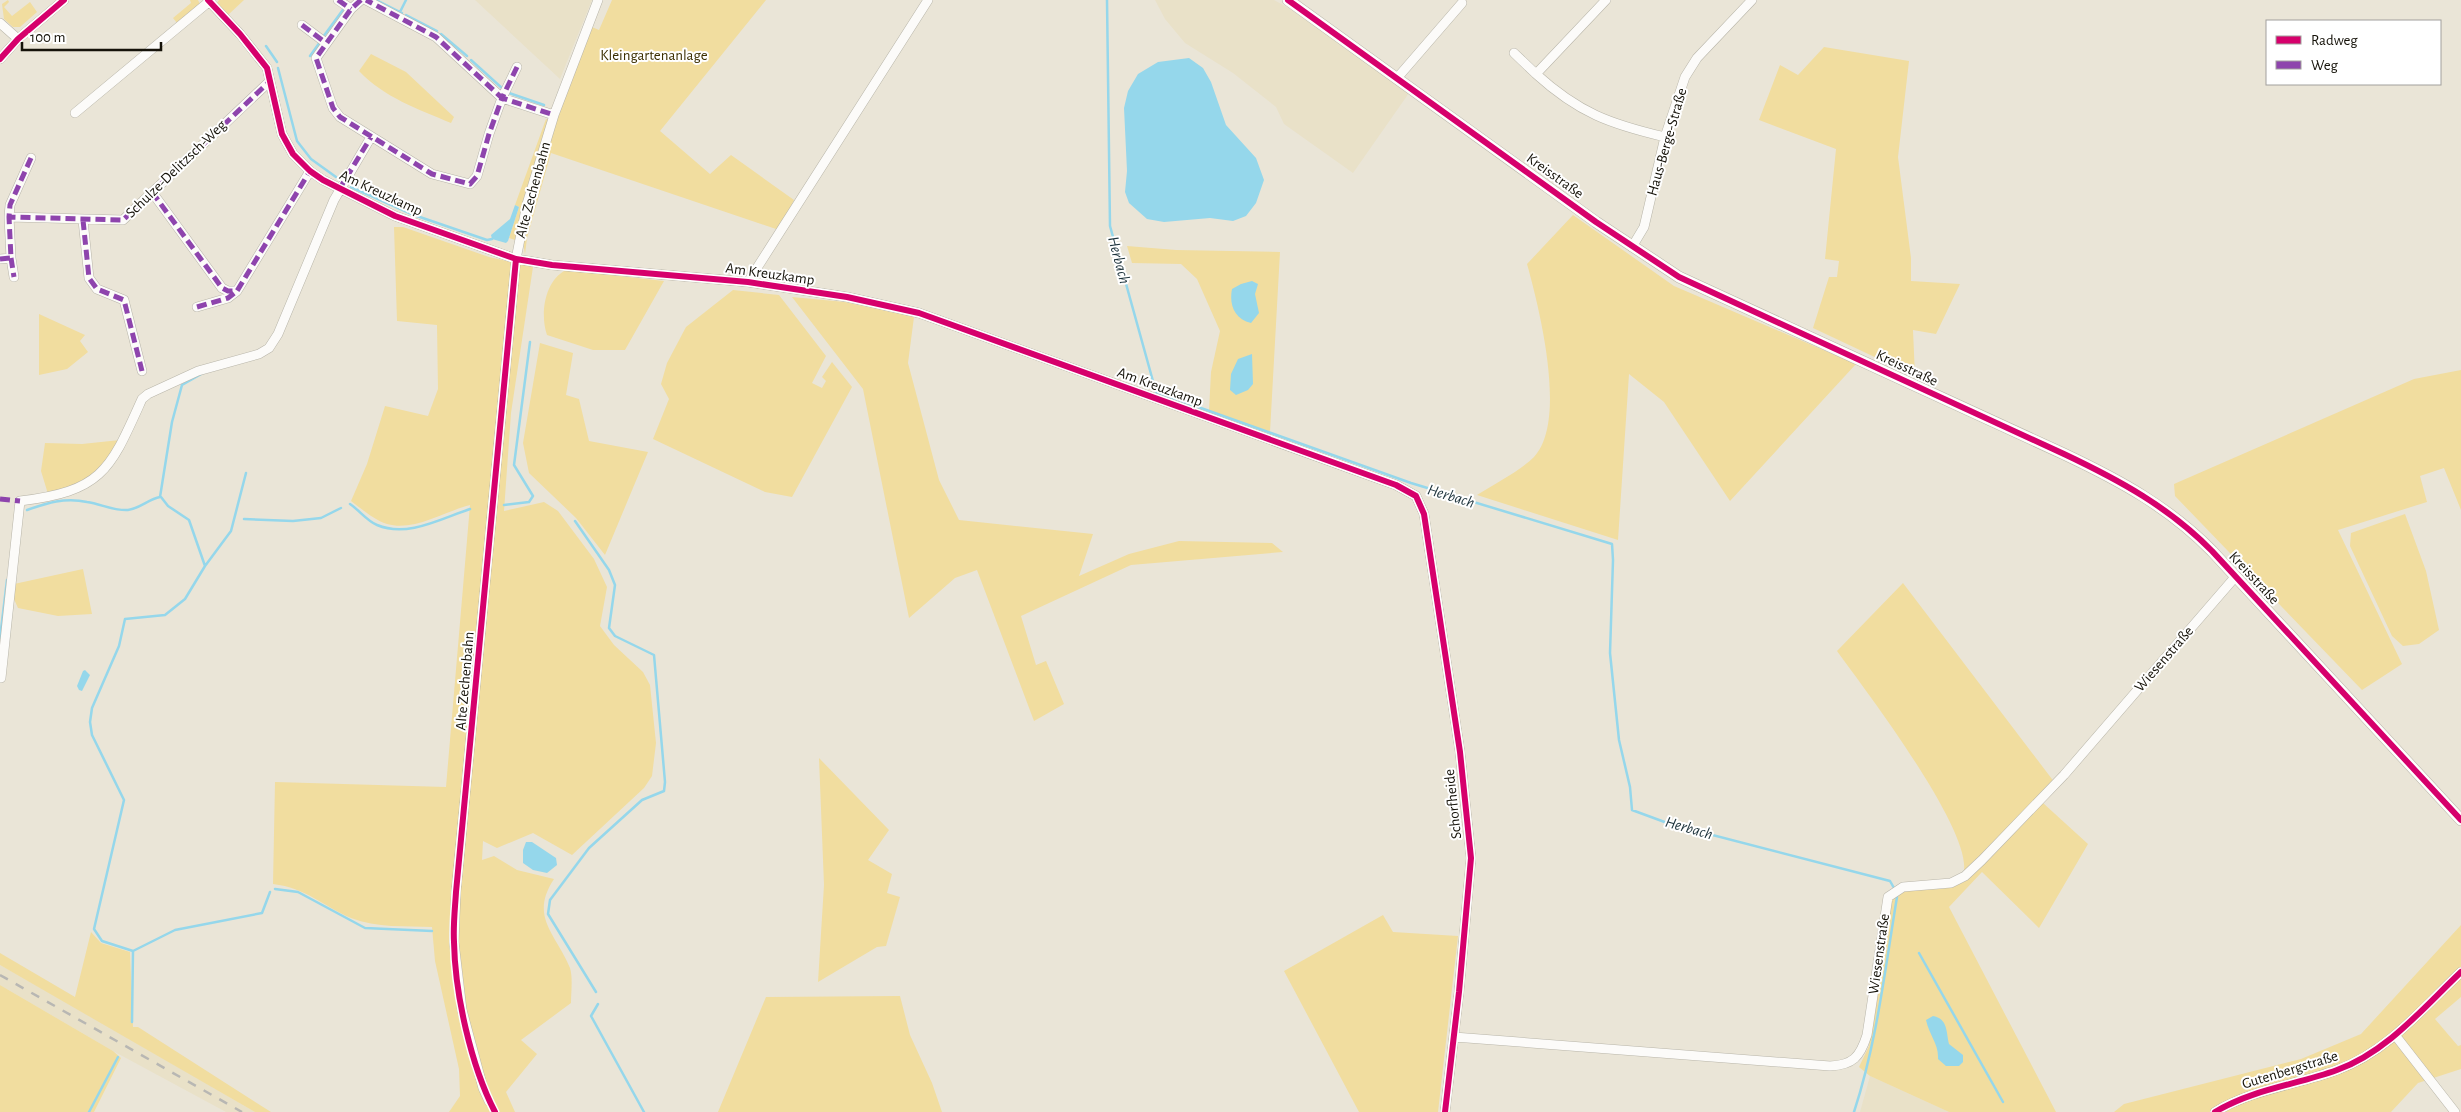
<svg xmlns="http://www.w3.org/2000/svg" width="2461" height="1112" font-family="'Alegreya Sans',sans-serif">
<rect width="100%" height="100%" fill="#eae5d7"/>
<path fill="#e9e1c8" d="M 475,0 L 592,0 L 560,79 Z
M 1155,0 L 1274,0 L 1294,11 L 1409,93 L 1353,173 L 1284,124 L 1276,107 L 1233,73 L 1185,43 L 1165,19 Z
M 0,965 L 73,1006 L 255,1112 L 226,1112 L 113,1051 L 0,985 Z
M 1870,1076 L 1949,1112 L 1860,1112 Z"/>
<path fill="#f1dd9f" d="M 8,0 L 9,2 L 4,7 L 12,16 L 30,2 L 37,12 L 20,27 L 13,27 L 4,19 L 2,4 Z
M 190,0 L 198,0 L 200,4 L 177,23 L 173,18 L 191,3 Z
M 219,0 L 244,0 L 228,15 L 217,3 Z
M 612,0 L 766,0 L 660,131 L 710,174 L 731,155 L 794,200 L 779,230 L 551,153 L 527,238 L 525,254 C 521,237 527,221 531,205 C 546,144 569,86 592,27 L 599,30 Z
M 1824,47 L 1909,61 L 1898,157 L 1911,258 L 1911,281 L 1960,284 L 1936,334 L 1913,330 L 1915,376 L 1813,328 L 1829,277 L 1837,277 L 1839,261 L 1825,259 L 1836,149 L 1759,120 L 1780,65 L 1798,75 Z
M 371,54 L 406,72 L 454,117 L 451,123 C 418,109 385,98 359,71 Z
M 546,119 L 549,120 L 515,240 L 509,238 L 519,207 L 515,205 Z
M 1573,215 L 1674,286 L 1856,364 L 1730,501 L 1664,402 L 1629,374 L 1618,540 L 1477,495 C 1493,485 1521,470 1534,457 C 1568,421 1539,307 1527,264 Z
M 394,227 L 403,227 L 489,257 L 533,267 L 511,413 L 504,511 L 544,502 L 558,511 L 594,559 L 607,587 L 600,626 L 614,645 L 643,672 L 650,685 L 656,743 L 652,776 L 644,788 L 572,855 L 533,833 L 497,848 L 483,841 L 482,860 L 494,856 L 517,870 L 554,879 C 529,917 556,934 570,968 C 573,978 571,993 571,1003 L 521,1040 L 537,1054 L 506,1092 L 515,1112 L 449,1112 L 460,1096 L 459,1069 L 435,961 L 432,927 C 405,926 377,928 351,918 C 323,906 306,888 273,884 L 275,782 L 446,787 L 470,505 C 445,511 414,532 387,524 C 374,520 362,509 351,501 L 367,464 L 385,406 L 428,416 L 438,389 L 437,325 L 397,321 Z
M 1127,246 L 1176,250 L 1280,252 L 1270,432 L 1209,411 L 1211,372 L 1220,331 L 1197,279 L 1181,264 L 1132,263 Z
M 566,270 L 664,281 L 625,350 L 593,350 L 547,335 C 540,315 544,281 566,270 Z
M 733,290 L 779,295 L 826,356 L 812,383 L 822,388 L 826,381 L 822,377 L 832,362 L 852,387 L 792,497 L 765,492 L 653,439 L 669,399 L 661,384 L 667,363 L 686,327 Z
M 792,297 L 845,302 L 914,317 L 908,363 L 939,480 L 959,520 L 1093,534 L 1079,576 L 1129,554 L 1179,541 L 1272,543 L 1283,552 L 1131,565 L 1021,616 L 1036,665 L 1046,661 L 1064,704 L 1034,721 L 977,570 L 955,578 L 909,618 L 863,389 Z
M 39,314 L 85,335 L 80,341 L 88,352 L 67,369 L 39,375 Z
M 540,343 L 573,353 L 566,395 L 579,399 L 589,441 L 648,452 L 605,555 L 576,518 L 529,473 L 523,443 Z
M 2461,370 L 2461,510 L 2444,468 L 2420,476 L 2427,502 L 2338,530 L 2402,664 L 2362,690 L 2175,496 L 2174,484 L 2414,379 Z
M 120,440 C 98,474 87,482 48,494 L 41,471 L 45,443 L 82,444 Z
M 2405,514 L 2426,571 L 2439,630 L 2419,644 L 2403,646 L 2392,636 L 2350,546 L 2351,533 Z
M 83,569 L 92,614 L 58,616 L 18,608 L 14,599 L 14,584 Z
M 1903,583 L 2058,787 L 2043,803 L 2088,844 L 2039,928 L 1982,872 L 1949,907 L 2056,1112 L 1949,1112 L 1870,1076 L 1859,1067 L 1869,1046 L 1889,904 C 1900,880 1929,894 1949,887 C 1960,883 1970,873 1979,867 L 1975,860 L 1964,871 C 1970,827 1866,691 1837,651 Z
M 819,758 L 889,830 L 868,860 L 892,874 L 887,893 L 900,897 L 886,946 L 877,947 L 818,982 L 824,885 Z
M 1383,915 L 1393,932 L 1458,936 L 1438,1112 L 1359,1112 L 1284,971 Z
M 2461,925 L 2461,997 L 2435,1019 L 2458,1046 L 2461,1045 L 2461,1069 L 2418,1083 L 2391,1112 L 2114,1112 L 2124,1104 L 2301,1059 L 2361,1034 Z
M 91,932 L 101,943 L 130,952 L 133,1027 L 138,1027 L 271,1112 L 255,1112 L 0,965 L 0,953 L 75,997 Z
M 0,985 L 113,1051 L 121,1058 L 94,1112 L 0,1112 Z
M 900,996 L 910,1035 L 932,1083 L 942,1112 L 718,1112 L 766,997 Z"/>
<path fill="#95d7eb" d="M 1189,58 L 1203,68 L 1211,82 L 1226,125 L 1256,158 L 1264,180 L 1256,203 L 1246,216 L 1233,221 L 1210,218 L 1164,222 L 1147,219 L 1129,203 L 1125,192 L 1127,171 L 1124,108 L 1128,91 L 1138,74 L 1158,62 Z
M 515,205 L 519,207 L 508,241 L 506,243 L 492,239 L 491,235 L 510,219 Z
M 1252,281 L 1258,284 L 1255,294 L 1259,313 L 1251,323 C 1234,319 1229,304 1232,289 L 1241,284 Z
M 1252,354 L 1253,384 L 1248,390 L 1236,395 L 1230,390 L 1231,374 L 1238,359 Z
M 85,670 L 90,675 L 82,691 L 79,690 L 77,686 L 83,671 Z
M 526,842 L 532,842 L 556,858 L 557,865 L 547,873 L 533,870 L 523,863 L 523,850 Z
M 1933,1016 C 1948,1019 1946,1031 1949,1044 L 1963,1055 L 1963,1062 L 1959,1066 L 1946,1066 L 1938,1059 C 1939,1044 1929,1035 1926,1020 Z"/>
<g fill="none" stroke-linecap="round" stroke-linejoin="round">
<path stroke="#95d7eb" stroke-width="2.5" d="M 376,0 L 402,13
M 1107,0 L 1110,226 L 1156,392 L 1411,483 L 1612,544 L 1613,560 L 1610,653 L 1619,740 L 1630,787 L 1632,810 L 1670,824 L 1890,881 L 1894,888
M 400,12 L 406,0
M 406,15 L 437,31
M 441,34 L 467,56
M 323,37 L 345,7
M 266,46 L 277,62
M 310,56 L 320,42
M 471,60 L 503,89
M 278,68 L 297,141 L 311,159 L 336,177
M 509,93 L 544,105
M 351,187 L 414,215 L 487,240 L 492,239
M 161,497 L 168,506 L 189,520 L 205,566
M 350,504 C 359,510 367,521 377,525 C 408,538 442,518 470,509
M 504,505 L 529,502 L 533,496 L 514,465 L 530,342
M 27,510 C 47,503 65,497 87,502 C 101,504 114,511 128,510 C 139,509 149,499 160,497 L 172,422 L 182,385 L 203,373
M 244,519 L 293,521 L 321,518 L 341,508
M 575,521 L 609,570 L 615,585 L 609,628 L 615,636 L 654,655 L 665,782 L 664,791 L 642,800 L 589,848 L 550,900 L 548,914 L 596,992
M 0,638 L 7,580
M 275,889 L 298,892 L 365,928 L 432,931
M 133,951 L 102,941 L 94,929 L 124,800 L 92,735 L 90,722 L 92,708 L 119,646 L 125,619 L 165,615 L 185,599 L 205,566 L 231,531 L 246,473
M 1919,953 L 2003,1102
M 598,1004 L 591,1016 L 644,1112
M 132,1022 L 133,951 L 175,930 L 262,913 L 270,892
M 89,1112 L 118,1057
M 1854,1112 C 1877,1042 1885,969 1897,897"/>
<defs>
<path id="minor" d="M 208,0 L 240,34 L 267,68 L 282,134 L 293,154 L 310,171 L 323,180 L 395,216 L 516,259 L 552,265 L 748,282 L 847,297 L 919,313 L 1396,485 L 1416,496 L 1424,514 L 1460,752 L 1471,858 L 1459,992 L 1445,1112
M 338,0 L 351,9
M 361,0 L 351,9 L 316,58 L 333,108 L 340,117 L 432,174 L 470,184 L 477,176 L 489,134 L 502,98 L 436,37 L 366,0
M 1606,0 L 1536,74 C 1579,113 1610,124 1665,137
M 0,23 L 18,39
M 302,25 L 326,43
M 1514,53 L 1536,74
M 0,59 L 18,39 L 64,0
M 517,67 L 502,98 L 554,115
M 1398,77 L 1462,3
M 75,113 L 211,0
M 31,158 L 10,205 L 9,217 L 123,220 L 270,81
M 152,192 L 222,288 L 228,291 L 237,291 L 310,171
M 83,220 L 89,278 L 97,289 L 124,300 L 142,371
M 1632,247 L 1644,227 L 1665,137 L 1685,77 L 1697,58 L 1752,0
M 11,258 L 14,277
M 0,259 L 11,258 L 9,217
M 748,282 L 928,0
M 197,307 L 228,298 L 237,291
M 1,678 L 20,501 C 103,491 110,470 142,399 L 148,394 L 198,371 L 259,354 L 269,348 L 278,334 L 334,200 L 371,137
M 2395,1035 L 2455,1112
M 1454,1037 L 1830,1066 C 1853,1065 1860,1057 1867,1035 L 1888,897 L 1903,887 L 1951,883 L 1965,876 L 1982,860 L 2064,775 L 2236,576
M 489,1101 L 483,1088 L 462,1010 L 454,942 L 456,892 L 516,259 L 527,204 L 554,115 L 598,0
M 2215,1112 C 2253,1089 2296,1085 2337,1070 C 2387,1052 2423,1008 2461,972"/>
<path id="major" d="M 1288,0 L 1596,222 L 1679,277 L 2064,454 C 2119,480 2169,507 2212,551 L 2461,820"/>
</defs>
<use href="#minor" stroke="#b8b5a9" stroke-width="10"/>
<use href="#major" stroke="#b8b5a9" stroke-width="12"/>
<use href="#minor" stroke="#fcfbf9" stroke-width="9"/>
<use href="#major" stroke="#fcfbf9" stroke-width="11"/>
<path stroke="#b8b7b3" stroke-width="2.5" stroke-dasharray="9 9" stroke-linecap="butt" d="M 0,975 L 242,1112"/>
<path stroke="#8e44ad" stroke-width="5" stroke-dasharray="10 5" stroke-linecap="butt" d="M 338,0 L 351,9
M 361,0 L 351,9 L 316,58 L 333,108 L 340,117 L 432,174 L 470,184 L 477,176 L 489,134 L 502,98 L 436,37 L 366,0
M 302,25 L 326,43
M 517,67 L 502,98 L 554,115
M 31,158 L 10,205 L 9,217 L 123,220 L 270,81
M 337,187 L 340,188 L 371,137
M 152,192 L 222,288 L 228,291 L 237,291 L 310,171
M 83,220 L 89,278 L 97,289 L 124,300 L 142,371
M 11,258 L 14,277
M 0,259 L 11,258 L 9,217
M 197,307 L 228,298 L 237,291
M 0,499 L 20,501"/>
<defs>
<path id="cycleway" d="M 208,0 L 240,34 L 267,68 L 282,134 L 293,154 L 310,171 L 323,180 L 395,216 L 516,259 L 552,265 L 748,282 L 847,297 L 919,313 L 1396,485 L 1416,496 L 1424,514 L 1460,752 L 1471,858 L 1459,992 L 1445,1112
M 1288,0 L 1596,222 L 1679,277 L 2064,454 C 2119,480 2169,507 2212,551 L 2461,820
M 0,59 L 18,39 L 64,0
M 495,1112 C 471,1066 455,994 454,942 C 453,925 455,909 456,892 L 516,259
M 2215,1112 C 2253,1089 2296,1085 2337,1070 C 2387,1052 2423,1008 2461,972"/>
</defs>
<use href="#cycleway" stroke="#fff" stroke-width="9"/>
<use href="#cycleway" stroke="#d6006c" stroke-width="6"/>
</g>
<g text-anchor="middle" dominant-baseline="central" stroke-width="4" stroke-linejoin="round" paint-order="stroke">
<g font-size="15" fill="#3b2e00" stroke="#fff">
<text x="654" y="55">Kleingartenanlage</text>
</g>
<g font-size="15" fill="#151209" stroke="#fff">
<text transform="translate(1667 142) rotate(-74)">Haus-Berge-Straße</text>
<text transform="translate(176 169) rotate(-44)">Schulze-Delitzsch-Weg</text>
<text transform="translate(1555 176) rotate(36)">Kreisstraße</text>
<text transform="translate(533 190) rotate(-75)">Alte Zechenbahn</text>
<text transform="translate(381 193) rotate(25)">Am Kreuzkamp</text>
<text transform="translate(770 274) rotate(8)">Am Kreuzkamp</text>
<text transform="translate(1907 368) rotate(25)">Kreisstraße</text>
<text transform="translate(1160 387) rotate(20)">Am Kreuzkamp</text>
<text transform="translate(2254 578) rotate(47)">Kreisstraße</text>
<text transform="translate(2164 659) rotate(-49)">Wiesenstraße</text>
<text transform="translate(465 681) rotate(-85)">Alte Zechenbahn</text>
<text transform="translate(1453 804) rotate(-96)">Schorfheide</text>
<text transform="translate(1879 954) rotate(-82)">Wiesenstraße</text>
<text transform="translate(2290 1070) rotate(-17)">Gutenbergstraße</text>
</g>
<g font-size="16" font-style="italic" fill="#1c323b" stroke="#fff">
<text transform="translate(1119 260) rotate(75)">Herbach</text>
<text transform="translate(1451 496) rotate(17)">Herbach</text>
<text transform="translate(1689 828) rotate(16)">Herbach</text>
</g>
</g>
<rect x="2266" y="20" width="175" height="65" fill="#ffffff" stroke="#a1a09d"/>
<rect x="2276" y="36" width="25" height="8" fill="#d6006c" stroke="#a1a09d"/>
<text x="2311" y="45" font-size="15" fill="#151209">Radweg</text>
<rect x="2276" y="61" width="25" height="8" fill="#8e44ad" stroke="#a1a09d"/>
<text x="2311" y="70" font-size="15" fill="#151209">Weg</text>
<path d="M22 42v8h139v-8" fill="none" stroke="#151209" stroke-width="2.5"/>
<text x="30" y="42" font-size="15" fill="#151209" stroke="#ffffff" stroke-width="4" paint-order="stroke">100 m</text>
</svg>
